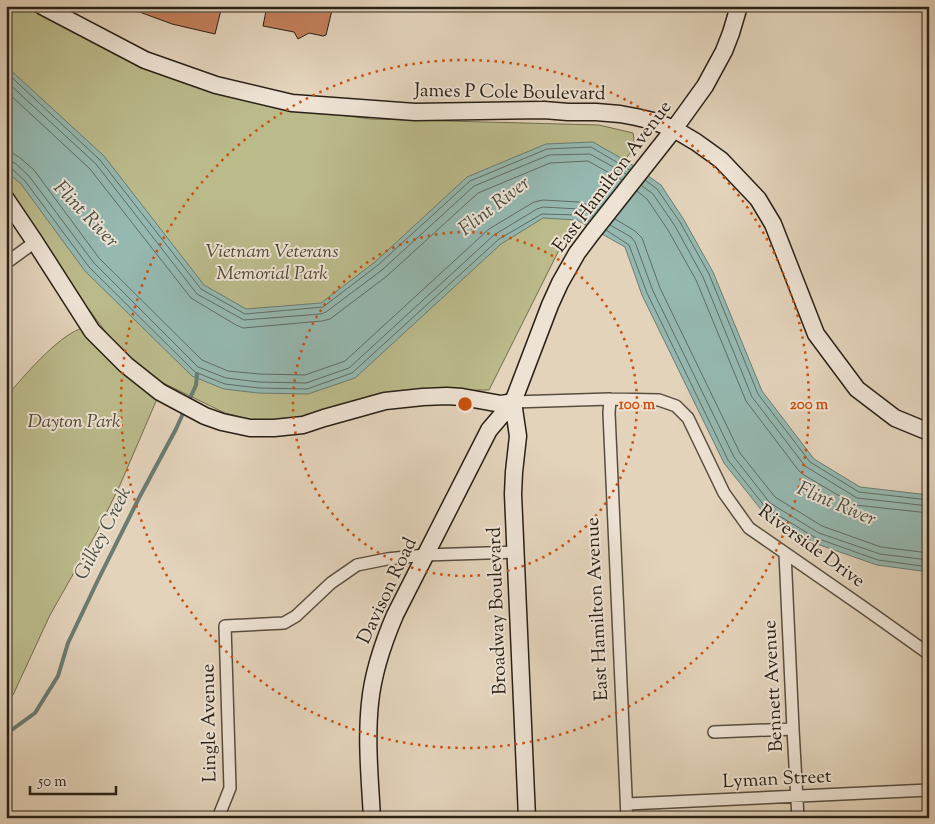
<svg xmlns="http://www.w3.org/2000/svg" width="935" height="824" font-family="'Sorts Mill Goudy',serif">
<rect width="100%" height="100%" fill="#e3d3bb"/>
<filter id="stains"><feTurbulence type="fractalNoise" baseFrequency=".004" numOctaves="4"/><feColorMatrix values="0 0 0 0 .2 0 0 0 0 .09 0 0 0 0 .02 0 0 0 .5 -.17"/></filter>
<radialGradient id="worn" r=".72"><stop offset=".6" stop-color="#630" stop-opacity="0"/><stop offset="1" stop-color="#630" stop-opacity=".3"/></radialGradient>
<path fill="#bbba8b" stroke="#726e50" d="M 6,6 L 29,6 L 87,38 L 325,113 L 370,119 L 599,125 L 633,133 L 635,147 L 569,230 L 489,390 L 404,391 L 303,417 L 260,422 L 225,413 L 159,381 L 116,346 L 73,288 L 6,192 Z
M 80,329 L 92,331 L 160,392 L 120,485 L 97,532 L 50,615 L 13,695 L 6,702 L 6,397 C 23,377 57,337 80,329 Z"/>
<path fill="#95b8b0" stroke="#6a7c72" d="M 6,66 L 104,156 L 204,285 L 246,309 L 321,303 L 375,262 L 467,177 L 546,144 L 593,142 L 628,162 L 661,185 L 684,220 L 713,272 L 762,391 L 814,459 L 860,487 L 929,495 L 929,572 L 877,565 L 814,543 L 763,512 L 724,463 L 642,295 L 625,247 L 577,220 L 543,218 L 501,244 L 355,378 L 308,394 L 258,393 L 224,389 L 192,376 L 85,271 L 21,184 L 6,171 Z"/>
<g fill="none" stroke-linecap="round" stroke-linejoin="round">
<path stroke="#5f6c63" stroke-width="1" d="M 6,72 L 100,160 L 201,289 L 245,314 L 323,307 L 378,265 L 470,181 L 547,149 L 591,147 L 630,170
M 6,81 L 96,164 L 197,294 L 244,320 L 321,314 L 326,312 L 382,270 L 474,186 L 549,155 L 590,154 L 626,174
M 6,91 L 90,169 L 191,298 L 236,325 L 243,328 L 322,321 L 330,319 L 387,276 L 478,193 L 550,163 L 588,161 L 622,180
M 6,153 L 14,154 L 19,157 L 34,170 L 99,258 L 202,360 L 228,371 L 259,374 L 305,375 L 345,361 L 489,229 L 534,202 L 543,200 L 579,202 L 586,204 L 598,210
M 6,161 L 15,163 L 29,176 L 94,263 L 198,367 L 226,378 L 259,382 L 306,383 L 349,368 L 494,235 L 537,209 L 543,207 L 578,209 L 593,216
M 6,167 L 11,168 L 25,181 L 89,267 L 195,372 L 225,384 L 259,388 L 307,389 L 352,373 L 499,239 L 542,214 L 578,215 L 589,221
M 645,180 L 657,189 L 680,222 L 709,274 L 758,394 L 810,462 L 859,492 L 929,500
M 641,185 L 653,194 L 675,226 L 703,277 L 752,397 L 805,466 L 857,498 L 929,506
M 637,191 L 647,199 L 668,230 L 696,280 L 746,401 L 799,471 L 804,475 L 855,505 L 929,513
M 615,219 L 635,231 L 642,238 L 660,288 L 740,453 L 775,497 L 822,526 L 881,547 L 929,553
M 610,225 L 631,237 L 635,242 L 653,291 L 734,457 L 770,503 L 819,533 L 880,554 L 929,560
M 606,230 L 629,245 L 647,293 L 728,460 L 766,508 L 816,538 L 878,560 L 929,567"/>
<path stroke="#6a7c72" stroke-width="4" d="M 188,403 L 196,385 L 197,374
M 6,734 L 35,713 L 58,676 L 68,643 L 98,580 L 139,498 L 176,429 L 185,409"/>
</g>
<path fill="#c37f5a" stroke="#292116" d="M 126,6 L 222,6 L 215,34 L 172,24 L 126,7 Z
M 267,6 L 333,6 L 326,35 L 323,36 L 309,33 L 298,39 L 294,32 L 263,26 Z"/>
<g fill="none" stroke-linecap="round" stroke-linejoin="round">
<defs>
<path id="street" d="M 6,263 L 35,242
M 610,399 L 609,413 L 627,818
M 513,402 L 610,399 L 659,400 L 676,406 L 688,418 L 724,493 L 749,528 L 863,607 L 929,654
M 785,553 L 793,729 L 798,818
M 714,732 L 793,729
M 627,804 L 929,790
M 218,818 L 230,788 L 225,626 L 284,623 L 296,616 L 331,583 L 357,565 L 387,559 L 425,555 L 515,552"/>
<path id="secondary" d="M 42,6 L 145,60 L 216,85 L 292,103 L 415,112 L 544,110 L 568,112 L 596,112 L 620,114 L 636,117 L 653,121 L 674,129 L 696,142 L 721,160 L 758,199 L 773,224 L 816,334 L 857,389 L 895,418 L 929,432
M 6,199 L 35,242 L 92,331 L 126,365 L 160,392 L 205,416 L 222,422 L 250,428 L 274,428 L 303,425 L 324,418 L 385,401 L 423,397 L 447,396 L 462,397 L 501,404 L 513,402
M 513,402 L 518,436 L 514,472 L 513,494 L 527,818
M 372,818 C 370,780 366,741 370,703 C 373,672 383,643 395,615 L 489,430 L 513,402 L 550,305 L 560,283 L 577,253 L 592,233 L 674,129 L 705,86 L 724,51 L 731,33 L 739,6"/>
</defs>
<use href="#street" stroke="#584e3f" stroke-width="14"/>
<use href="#secondary" stroke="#292116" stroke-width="19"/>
<use href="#street" stroke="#ede2d3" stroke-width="11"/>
<use href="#secondary" stroke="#ede2d3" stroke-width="16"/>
</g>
<g fill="none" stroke="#cb510e" stroke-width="2.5" stroke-dasharray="2.5 5">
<circle cx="465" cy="404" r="172"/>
<circle cx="465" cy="404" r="344"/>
</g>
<g text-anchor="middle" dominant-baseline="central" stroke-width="4" stroke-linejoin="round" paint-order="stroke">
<g font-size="19" fill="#292116" stroke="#ede2d3">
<text transform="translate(510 93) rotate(1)">James P Cole Boulevard</text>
<text transform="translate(613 177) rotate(-53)">East Hamilton Avenue</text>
<text transform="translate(811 547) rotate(36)">Riverside Drive</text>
<text transform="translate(388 591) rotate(-65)">Davison Road</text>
<text transform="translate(598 609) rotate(-93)">East Hamilton Avenue</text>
<text transform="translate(498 611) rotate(-92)">Broadway Boulevard</text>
<text transform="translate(774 686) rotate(-93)">Bennett Avenue</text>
<text transform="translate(210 723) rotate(-91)">Lingle Avenue</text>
<text transform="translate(777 780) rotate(-3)">Lyman Street</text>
</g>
<g font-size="19" font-style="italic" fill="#4e4733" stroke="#ede2d3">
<text x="272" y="252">Vietnam Veterans<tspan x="272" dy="22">Memorial Park</tspan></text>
<text x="74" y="422">Dayton Park</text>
</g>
<g font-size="20" font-style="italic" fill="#494e44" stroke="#ede2d3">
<text transform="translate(495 207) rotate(-38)">Flint River</text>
<text transform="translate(85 215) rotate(46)">Flint River</text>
<text transform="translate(836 505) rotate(23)">Flint River</text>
<text transform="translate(104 534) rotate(-63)">Gilkey Creek</text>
</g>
</g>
<circle cx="465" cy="404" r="8" fill="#cb510e" stroke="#ede2d3" stroke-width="2.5"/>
<g font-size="15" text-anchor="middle" font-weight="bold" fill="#cb510e" stroke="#ede2d3" stroke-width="4" stroke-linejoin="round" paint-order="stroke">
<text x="637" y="409">100 m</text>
<text x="809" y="409">200 m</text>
</g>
<rect width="935" height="824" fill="none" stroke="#e3d3bb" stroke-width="25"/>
<rect x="8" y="8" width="920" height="809" fill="none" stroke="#292116" stroke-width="2.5"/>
<rect x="12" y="12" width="910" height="799" fill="none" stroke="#292116"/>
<path d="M30 786v8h86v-8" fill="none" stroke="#292116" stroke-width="2.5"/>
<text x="38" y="786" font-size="15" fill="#292116" stroke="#ede2d3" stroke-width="4" paint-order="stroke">50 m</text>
<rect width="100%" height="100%" filter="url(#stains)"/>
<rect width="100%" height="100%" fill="url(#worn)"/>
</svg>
